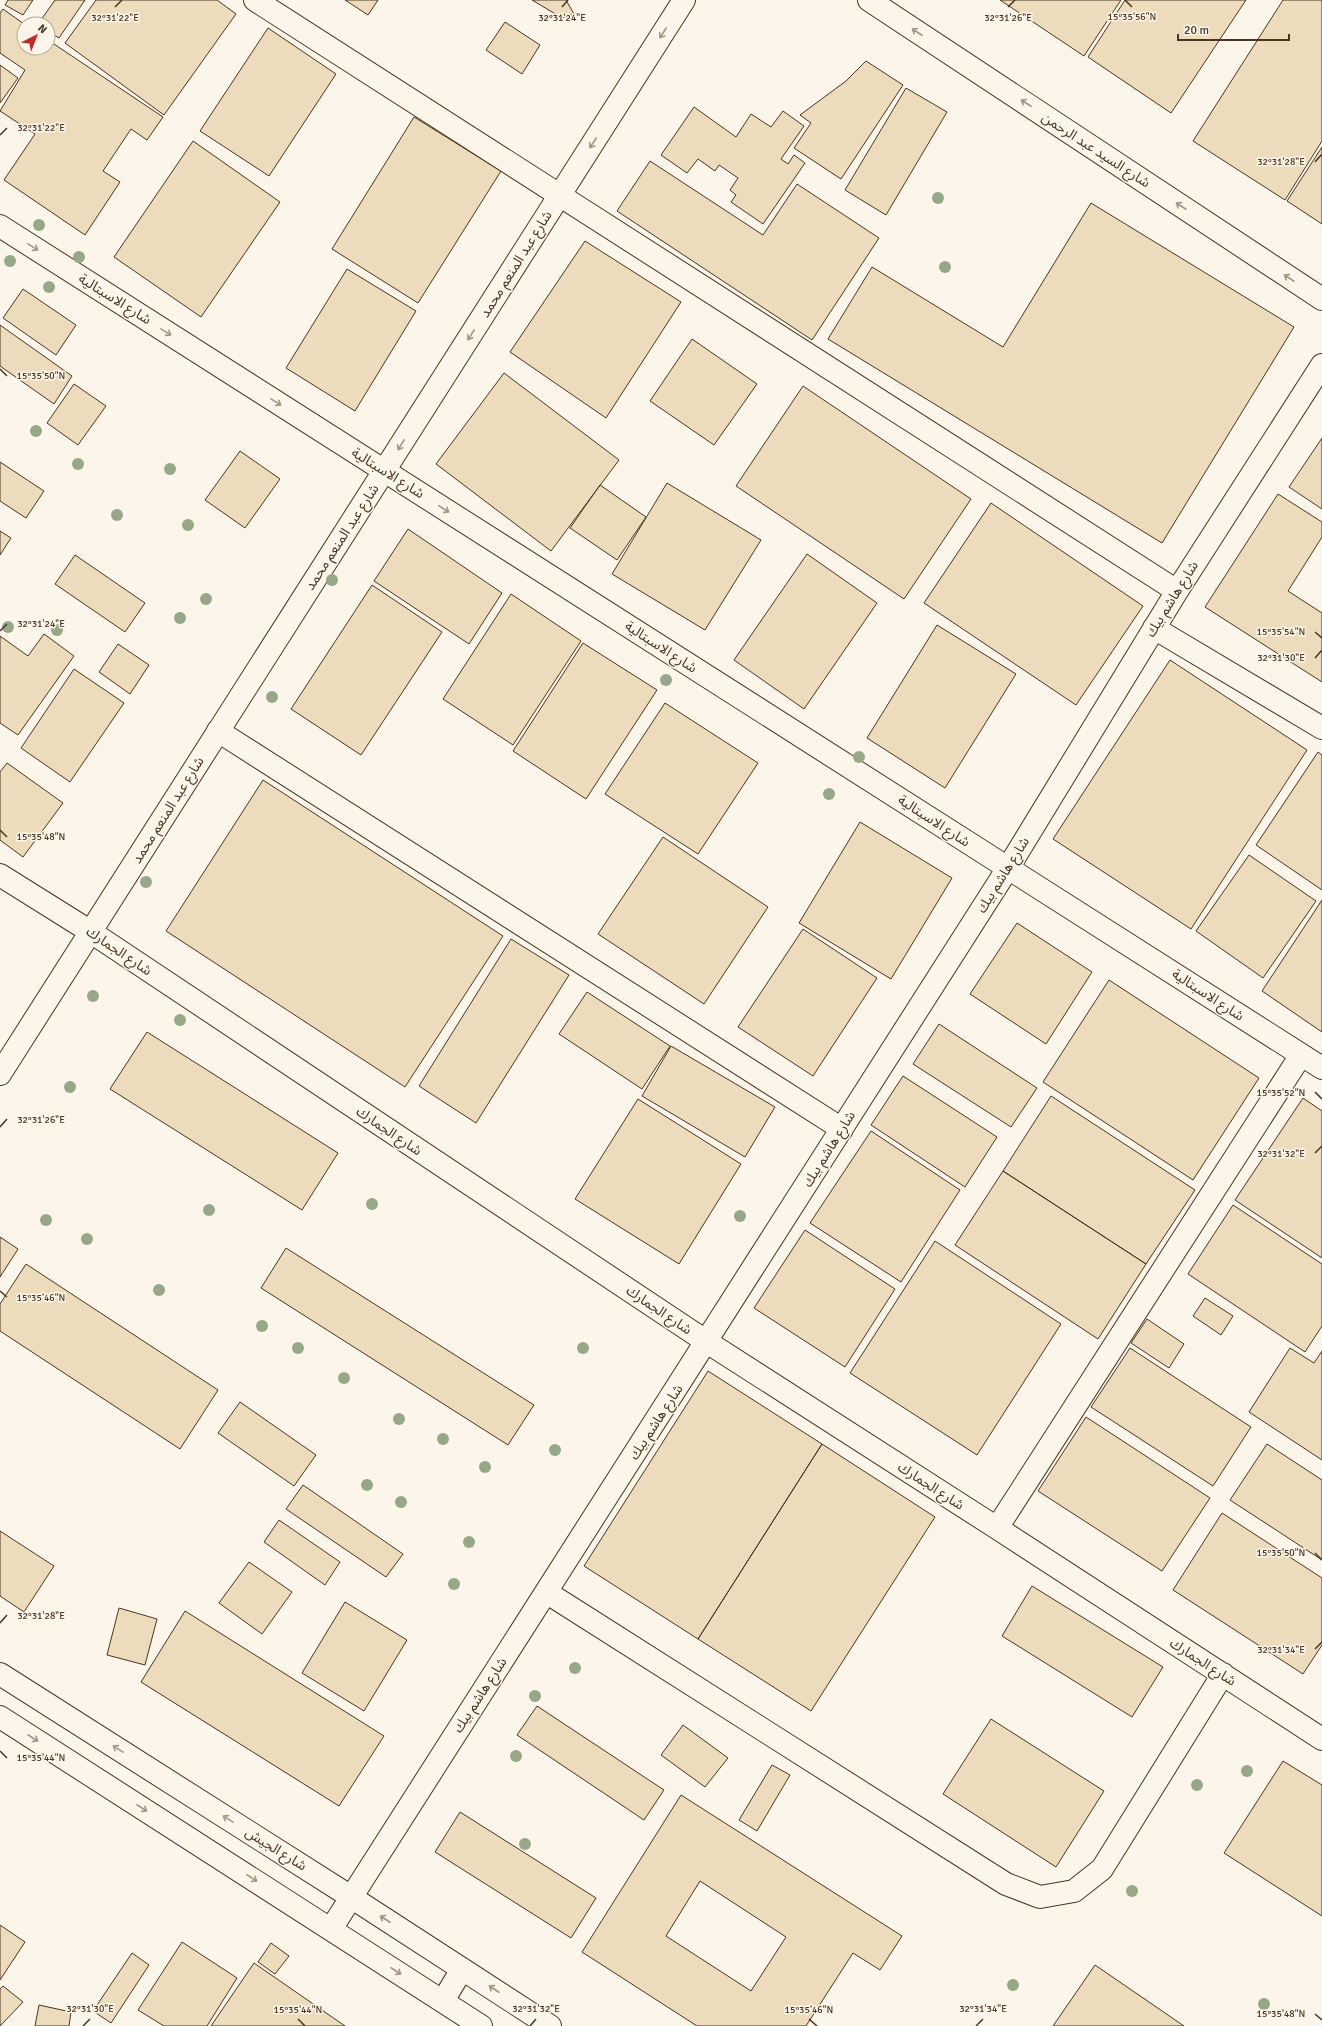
<svg xmlns="http://www.w3.org/2000/svg" width="1322" height="2026" font-family="Signika,'Noto Sans Arabic',sans-serif">
<rect width="100%" height="100%" fill="#fbf6e9"/>
<path fill="#ecdcbc" stroke="#4a3520" fill-rule="evenodd" d="M 8,0 L 33,0 L 23,15 L 5,5 Z
M 55,0 L 85,0 L 59,38 L 48,31 L 48,24 L 38,24 Z
M 96,0 L 217,0 L 236,14 L 164,115 L 65,43 Z
M 345,0 L 378,0 L 368,15 Z
M 532,0 L 566,0 L 574,14 L 562,18 Z
M 1000,0 L 1121,0 L 1084,56 Z
M 1125,0 L 1246,0 L 1171,113 L 1088,57 Z
M 1283,0 L 1322,0 L 1322,141 L 1285,200 L 1193,141 Z
M 3,9 L 24,24 L 24,48 L 48,48 L 48,40 L 163,117 L 147,140 L 131,129 L 103,171 L 120,182 L 85,235 L 4,180 L 35,134 L 0,111 L 25,70 L 0,53 L 0,13 Z
M 505,22 L 540,45 L 522,74 L 486,50 Z
M 268,28 L 336,74 L 269,176 L 200,131 Z
M 866,61 L 903,85 L 841,179 L 794,148 L 811,123 L 800,115 L 846,81 Z
M 0,65 L 18,78 L 0,103 Z
M 906,88 L 947,112 L 886,215 L 845,190 Z
M 694,107 L 736,137 L 751,114 L 771,127 L 783,111 L 804,126 L 781,159 L 788,164 L 794,155 L 805,163 L 763,224 L 731,202 L 736,195 L 730,190 L 738,178 L 719,165 L 715,171 L 698,159 L 687,173 L 661,155 Z
M 414,117 L 501,171 L 418,303 L 332,249 Z
M 193,141 L 280,202 L 201,317 L 114,257 Z
M 1322,147 L 1322,224 L 1287,201 Z
M 650,161 L 763,235 L 797,184 L 879,238 L 812,340 L 617,211 Z
M 1091,203 L 1294,327 L 1162,543 L 828,339 L 872,267 L 1003,347 Z
M 585,241 L 681,302 L 606,418 L 510,352 Z
M 347,269 L 416,311 L 355,411 L 286,368 Z
M 23,289 L 76,325 L 56,355 L 3,318 Z
M 0,325 L 72,376 L 54,404 L 0,366 Z
M 692,339 L 757,384 L 714,445 L 650,401 Z
M 504,373 L 619,460 L 551,551 L 436,464 Z
M 74,384 L 106,406 L 78,445 L 47,423 Z
M 803,386 L 971,499 L 904,599 L 736,486 Z
M 1322,438 L 1322,509 L 1289,487 Z
M 240,451 L 280,479 L 245,528 L 205,500 Z
M 0,462 L 44,491 L 26,518 L 0,501 Z
M 667,483 L 761,540 L 705,630 L 612,574 Z
M 600,485 L 646,517 L 617,560 L 570,528 Z
M 1278,494 L 1322,522 L 1322,537 L 1288,591 L 1322,613 L 1322,682 L 1205,607 Z
M 991,503 L 1143,606 L 1076,705 L 924,603 Z
M 408,529 L 502,593 L 469,644 L 374,581 Z
M 0,531 L 11,538 L 0,555 Z
M 807,554 L 877,603 L 804,709 L 734,660 Z
M 75,555 L 145,603 L 125,632 L 55,584 Z
M 372,585 L 442,632 L 361,755 L 291,709 Z
M 511,594 L 581,641 L 513,745 L 443,699 Z
M 937,625 L 1016,674 L 945,788 L 867,738 Z
M 44,634 L 74,656 L 18,735 L 0,723 L 0,636 L 28,656 Z
M 583,643 L 657,690 L 586,799 L 513,751 Z
M 118,644 L 149,665 L 130,694 L 99,672 Z
M 1170,660 L 1307,750 L 1191,929 L 1053,839 Z
M 74,669 L 124,703 L 70,782 L 21,748 Z
M 665,703 L 758,763 L 698,854 L 605,794 Z
M 1318,752 L 1322,755 L 1322,890 L 1256,845 Z
M 7,763 L 63,803 L 23,857 L 0,840 L 0,772 Z
M 263,780 L 503,936 L 405,1087 L 166,931 Z
M 860,822 L 952,878 L 891,979 L 799,923 Z
M 663,837 L 768,907 L 704,1004 L 598,934 Z
M 1249,855 L 1316,901 L 1263,978 L 1196,931 Z
M 1322,900 L 1322,1032 L 1262,991 Z
M 1017,923 L 1092,972 L 1046,1044 L 970,994 Z
M 803,929 L 877,978 L 813,1076 L 738,1027 Z
M 511,939 L 569,975 L 476,1123 L 419,1086 Z
M 1109,980 L 1259,1078 L 1193,1180 L 1043,1082 Z
M 587,992 L 670,1046 L 642,1089 L 559,1034 Z
M 939,1024 L 1037,1088 L 1011,1127 L 913,1064 Z
M 147,1032 L 338,1153 L 302,1210 L 110,1089 Z
M 671,1046 L 775,1107 L 745,1157 L 642,1096 Z
M 903,1076 L 997,1137 L 965,1187 L 871,1125 Z
M 1051,1096 L 1195,1190 L 1146,1264 L 1003,1171 Z
M 1303,1098 L 1322,1111 L 1322,1258 L 1235,1200 Z
M 638,1099 L 741,1164 L 679,1264 L 575,1199 Z
M 871,1131 L 960,1190 L 901,1282 L 810,1223 Z
M 1003,1171 L 1146,1264 L 1098,1339 L 955,1245 Z
M 1233,1205 L 1322,1264 L 1322,1326 L 1305,1352 L 1188,1274 Z
M 805,1230 L 895,1289 L 845,1367 L 754,1308 Z
M 0,1237 L 18,1249 L 0,1277 Z
M 935,1241 L 1061,1324 L 977,1455 L 850,1373 Z
M 286,1248 L 534,1405 L 508,1445 L 261,1288 Z
M 26,1264 L 218,1390 L 180,1449 L 0,1331 L 0,1304 Z
M 1205,1298 L 1233,1316 L 1221,1335 L 1193,1316 Z
M 1147,1319 L 1184,1344 L 1169,1368 L 1131,1343 Z
M 1130,1348 L 1251,1427 L 1213,1486 L 1091,1407 Z
M 1290,1348 L 1314,1363 L 1322,1351 L 1322,1460 L 1249,1412 Z
M 708,1371 L 822,1444 L 698,1639 L 584,1566 Z
M 240,1402 L 316,1455 L 294,1486 L 218,1433 Z
M 1086,1417 L 1210,1498 L 1162,1571 L 1038,1491 Z
M 822,1444 L 935,1517 L 811,1711 L 698,1639 Z
M 1267,1444 L 1322,1480 L 1322,1560 L 1230,1500 Z
M 303,1485 L 403,1554 L 386,1577 L 286,1509 Z
M 1222,1513 L 1322,1578 L 1322,1645 L 1303,1674 L 1173,1590 Z
M 279,1520 L 340,1562 L 325,1585 L 264,1542 Z
M 0,1531 L 54,1566 L 24,1612 L 0,1596 Z
M 249,1562 L 292,1592 L 262,1634 L 219,1603 Z
M 1032,1586 L 1163,1667 L 1132,1717 L 1002,1636 Z
M 345,1602 L 407,1640 L 364,1711 L 302,1673 Z
M 119,1608 L 157,1619 L 145,1665 L 107,1655 Z
M 185,1611 L 384,1736 L 339,1806 L 141,1682 Z
M 537,1706 L 664,1790 L 644,1820 L 517,1735 Z
M 991,1719 L 1104,1791 L 1056,1867 L 943,1794 Z
M 683,1725 L 728,1758 L 705,1787 L 661,1755 Z
M 1283,1761 L 1322,1785 L 1322,1916 L 1224,1853 Z
M 772,1765 L 790,1775 L 757,1831 L 739,1820 Z
M 681,1795 L 902,1936 L 880,1970 L 853,1953 L 806,2026 L 697,2026 L 582,1952 ZM 700,1881 L 786,1937 L 751,1991 L 666,1936 Z
M 460,1812 L 596,1898 L 571,1938 L 435,1852 Z
M 0,1925 L 25,1942 L 0,1980 Z
M 182,1942 L 237,1978 L 207,2026 L 164,2026 L 138,2010 Z
M 271,1943 L 289,1956 L 275,1974 L 258,1962 Z
M 132,1953 L 149,1965 L 111,2023 L 93,2011 Z
M 254,1963 L 345,2026 L 211,2026 Z
M 1095,1965 L 1184,2026 L 1053,2026 Z
M 3,1986 L 23,2002 L 0,2026 L 0,1989 Z
M 39,2005 L 71,2012 L 69,2026 L 35,2026 Z"/>
<g fill="none" stroke-linecap="round" stroke-linejoin="round">
<defs>
<path id="minor" d="M 255,0 L 1177,591
M 0,226 L 1322,1068
M 1154,628 L 1322,728
M 218,731 L 842,1129
M 0,875 L 91,932 L 707,1342 L 997,1528 L 1322,1739
M 997,1528 L 1301,1055
M 546,1592 L 1006,1884 L 1040,1897 L 1074,1891 L 1102,1869 L 1223,1674
M 331,1929 L 1008,868 L 1177,591 L 1322,365"/>
<path id="tertiary" d="M 869,0 L 1322,299
M 0,1074 L 684,0"/>
<path id="trunk" d="M 0,1674 L 351,1897 L 550,2026
M 0,1717 L 481,2026
M 443,2001 L 462,1969"/>
</defs>
<use href="#minor" stroke="#4a3520" stroke-width="24"/>
<use href="#tertiary" stroke="#4a3520" stroke-width="24"/>
<use href="#trunk" stroke="#4a3520" stroke-width="24"/>
<use href="#minor" stroke="#fbf6e9" stroke-width="22"/>
<use href="#tertiary" stroke="#fbf6e9" stroke-width="22"/>
<use href="#trunk" stroke="#fbf6e9" stroke-width="22"/>
</g>
<g fill="#96a887">
<circle cx="938" cy="198" r="6"/>
<circle cx="39" cy="225" r="6"/>
<circle cx="79" cy="257" r="6"/>
<circle cx="10" cy="261" r="6"/>
<circle cx="945" cy="267" r="6"/>
<circle cx="49" cy="287" r="6"/>
<circle cx="36" cy="431" r="6"/>
<circle cx="78" cy="464" r="6"/>
<circle cx="170" cy="469" r="6"/>
<circle cx="117" cy="515" r="6"/>
<circle cx="188" cy="525" r="6"/>
<circle cx="332" cy="580" r="6"/>
<circle cx="206" cy="599" r="6"/>
<circle cx="180" cy="618" r="6"/>
<circle cx="8" cy="627" r="6"/>
<circle cx="57" cy="630" r="6"/>
<circle cx="666" cy="680" r="6"/>
<circle cx="272" cy="697" r="6"/>
<circle cx="859" cy="757" r="6"/>
<circle cx="829" cy="794" r="6"/>
<circle cx="146" cy="882" r="6"/>
<circle cx="93" cy="996" r="6"/>
<circle cx="180" cy="1020" r="6"/>
<circle cx="70" cy="1087" r="6"/>
<circle cx="372" cy="1204" r="6"/>
<circle cx="209" cy="1210" r="6"/>
<circle cx="740" cy="1216" r="6"/>
<circle cx="46" cy="1220" r="6"/>
<circle cx="87" cy="1239" r="6"/>
<circle cx="159" cy="1290" r="6"/>
<circle cx="262" cy="1326" r="6"/>
<circle cx="298" cy="1348" r="6"/>
<circle cx="583" cy="1348" r="6"/>
<circle cx="344" cy="1378" r="6"/>
<circle cx="399" cy="1419" r="6"/>
<circle cx="443" cy="1439" r="6"/>
<circle cx="555" cy="1450" r="6"/>
<circle cx="485" cy="1467" r="6"/>
<circle cx="367" cy="1485" r="6"/>
<circle cx="401" cy="1502" r="6"/>
<circle cx="469" cy="1542" r="6"/>
<circle cx="454" cy="1584" r="6"/>
<circle cx="575" cy="1668" r="6"/>
<circle cx="535" cy="1696" r="6"/>
<circle cx="516" cy="1756" r="6"/>
<circle cx="1247" cy="1771" r="6"/>
<circle cx="1197" cy="1785" r="6"/>
<circle cx="525" cy="1844" r="6"/>
<circle cx="1132" cy="1891" r="6"/>
<circle cx="1013" cy="1985" r="6"/>
<circle cx="1264" cy="2004" r="6"/>
</g>
<defs><path id="oneway-shaft" d="M-6 0H5M1.5-3L5.5 0L1.5 3" fill="none" stroke-width="1.6" stroke-linecap="round" stroke-linejoin="round"/></defs>
<g stroke="#a29684">
<use href="#oneway-shaft" transform="translate(917 32) rotate(-147)"/>
<use href="#oneway-shaft" transform="translate(663 33) rotate(123)"/>
<use href="#oneway-shaft" transform="translate(1026 103) rotate(-147)"/>
<use href="#oneway-shaft" transform="translate(593 143) rotate(123)"/>
<use href="#oneway-shaft" transform="translate(1181 206) rotate(-147)"/>
<use href="#oneway-shaft" transform="translate(33 247) rotate(32)"/>
<use href="#oneway-shaft" transform="translate(1289 278) rotate(-147)"/>
<use href="#oneway-shaft" transform="translate(166 332) rotate(32)"/>
<use href="#oneway-shaft" transform="translate(471 335) rotate(122)"/>
<use href="#oneway-shaft" transform="translate(276 402) rotate(32)"/>
<use href="#oneway-shaft" transform="translate(401 445) rotate(122)"/>
<use href="#oneway-shaft" transform="translate(444 509) rotate(33)"/>
<use href="#oneway-shaft" transform="translate(33 1738) rotate(33)"/>
<use href="#oneway-shaft" transform="translate(118 1749) rotate(-148)"/>
<use href="#oneway-shaft" transform="translate(142 1808) rotate(33)"/>
<use href="#oneway-shaft" transform="translate(228 1819) rotate(-148)"/>
<use href="#oneway-shaft" transform="translate(252 1878) rotate(33)"/>
<use href="#oneway-shaft" transform="translate(385 1919) rotate(-147)"/>
<use href="#oneway-shaft" transform="translate(396 1971) rotate(33)"/>
<use href="#oneway-shaft" transform="translate(494 1989) rotate(-147)"/>
</g>
<path fill="none" stroke="#4a3520" stroke-width="1.5" d="M 1125,0 L 1132,7M 115,7 L 122,0M 562,7 L 568,0M 1008,7 L 1015,0M 0,135 L 7,128M 1315,162 L 1322,154M 0,369 L 7,376M 0,631 L 7,624M 1315,632 L 1322,638M 1315,658 L 1322,650M 0,830 L 7,837M 1315,1092 L 1322,1099M 0,1127 L 7,1119M 1315,1153 L 1322,1146M 0,1291 L 7,1297M 1315,1553 L 1322,1560M 0,1623 L 7,1615M 1315,1649 L 1322,1642M 0,1751 L 7,1758M 1315,2014 L 1322,2020M 298,2019 L 305,2026M 809,2019 L 817,2026M 83,2026 L 90,2019M 530,2026 L 536,2019M 976,2026 L 983,2019"/>
<g text-anchor="middle" dominant-baseline="central" stroke-width="3" stroke-linejoin="round" paint-order="stroke">
<g font-size="14" fill="#4a3520" stroke="#fbf6e9">
<text transform="translate(1096 150) rotate(33)">شارع السيد عبد الرحمن</text>
<text transform="translate(516 264) rotate(-58)">شارع عبد المنعم محمد</text>
<text transform="translate(115 299) rotate(32)">شارع الاسبتالية</text>
<text transform="translate(388 473) rotate(32)">شارع الاسبتالية</text>
<text transform="translate(342 537) rotate(-57)">شارع عبد المنعم محمد</text>
<text transform="translate(1172 599) rotate(-58)">شارع هاشم بيك</text>
<text transform="translate(661 647) rotate(33)">شارع الاسبتالية</text>
<text transform="translate(168 810) rotate(-58)">شارع عبد المنعم محمد</text>
<text transform="translate(934 821) rotate(33)">شارع الاسبتالية</text>
<text transform="translate(1003 875) rotate(-58)">شارع هاشم بيك</text>
<text transform="translate(119 951) rotate(34)">شارع الجمارك</text>
<text transform="translate(1208 995) rotate(33)">شارع الاسبتالية</text>
<text transform="translate(389 1131) rotate(34)">شارع الجمارك</text>
<text transform="translate(829 1149) rotate(-58)">شارع هاشم بيك</text>
<text transform="translate(659 1310) rotate(34)">شارع الجمارك</text>
<text transform="translate(656 1422) rotate(-57)">شارع هاشم بيك</text>
<text transform="translate(931 1486) rotate(33)">شارع الجمارك</text>
<text transform="translate(1203 1662) rotate(33)">شارع الجمارك</text>
<text transform="translate(480 1695) rotate(-57)">شارع هاشم بيك</text>
<text transform="translate(276 1849) rotate(32)">شارع الجيش</text>
</g>
</g>
<g font-size="10" text-anchor="middle" fill="#4a3520" stroke="#fbf6e9" stroke-width="3" stroke-linejoin="round" paint-order="stroke">
<text x="1132" y="20">15°35'56"N</text>
<text x="115" y="21">32°31'22"E</text>
<text x="562" y="21">32°31'24"E</text>
<text x="1008" y="21">32°31'26"E</text>
<text x="41" y="131">32°31'22"E</text>
<text x="1281" y="165">32°31'28"E</text>
<text x="41" y="379">15°35'50"N</text>
<text x="41" y="627">32°31'24"E</text>
<text x="1281" y="635">15°35'54"N</text>
<text x="1281" y="661">32°31'30"E</text>
<text x="41" y="840">15°35'48"N</text>
<text x="1281" y="1096">15°35'52"N</text>
<text x="41" y="1123">32°31'26"E</text>
<text x="1281" y="1157">32°31'32"E</text>
<text x="41" y="1301">15°35'46"N</text>
<text x="1281" y="1556">15°35'50"N</text>
<text x="41" y="1619">32°31'28"E</text>
<text x="1281" y="1653">32°31'34"E</text>
<text x="41" y="1761">15°35'44"N</text>
<text x="90" y="2012">32°31'30"E</text>
<text x="536" y="2012">32°31'32"E</text>
<text x="983" y="2012">32°31'34"E</text>
<text x="298" y="2013">15°35'44"N</text>
<text x="809" y="2013">15°35'46"N</text>
<text x="1281" y="2017">15°35'48"N</text>
</g>
<g transform="translate(36 36) rotate(42)"><circle r="19" fill="#fbf6e9" stroke="#b4a999"/>
<path d="M0-3L7 15L0 10L-7 15Z" fill="#c62828"/>
<text y="-6" font-size="11" font-weight="bold" text-anchor="middle" fill="#4a3520">N</text>
</g>
<path d="M1178 34v6h111v-6" fill="none" stroke="#4a3520" stroke-width="2"/>
<text x="1184" y="34" font-size="12" fill="#4a3520" stroke="#fbf6e9" stroke-width="3" paint-order="stroke">20 m</text>
</svg>
